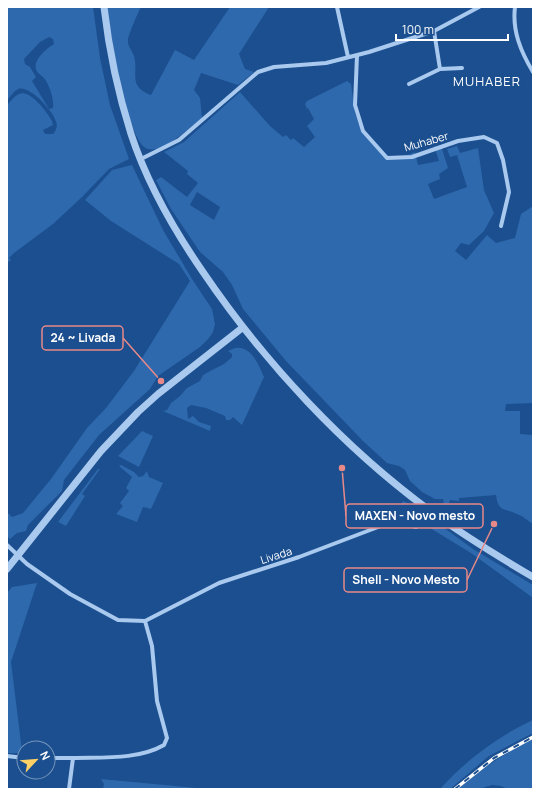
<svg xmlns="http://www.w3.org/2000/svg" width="540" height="796" font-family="Manrope,sans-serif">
<rect width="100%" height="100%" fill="#1b4f8f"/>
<path fill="#2e69ad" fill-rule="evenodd" d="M 7,7 L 93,7 L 100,58 L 110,105 L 129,159 L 109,169 L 82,197 L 53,224 L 14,253 L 9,258 L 11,260 L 7,263 L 7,105 C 11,101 14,96 19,94 C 30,89 47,112 52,121 L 53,125 L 43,130 L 45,134 L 53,134 C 56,131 58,126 56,122 C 54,112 30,85 18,89 C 14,91 11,96 7,100 ZM 49,37 L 53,39 L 54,44 C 47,48 33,60 36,69 C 37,73 41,75 44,78 C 50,86 54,99 53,108 L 49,109 L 32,81 L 36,77 L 30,67 L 25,64 L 24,59 L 40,42 Z
M 107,7 L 141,7 C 138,12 129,34 128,39 C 127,46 132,50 134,56 C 139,73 127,86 151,95 L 175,50 L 194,60 L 230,7 L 269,7 L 239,54 L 245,69 L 254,72 L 238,85 L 201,73 L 194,90 L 200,98 L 202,118 C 190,127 164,153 148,149 C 127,144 110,30 107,7 Z
M 347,81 L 351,84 L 355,113 L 359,124 L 387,155 C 397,160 405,156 415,152 L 418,165 L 439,161 L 434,146 L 442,149 L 448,168 L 439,174 L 440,179 L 428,184 L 434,199 L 467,187 L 457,155 L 450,157 L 447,149 L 457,146 L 460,153 L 478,148 L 484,190 L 494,213 L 484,231 L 469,245 L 461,243 L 455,251 L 466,260 L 487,235 L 496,243 L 515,238 L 521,214 L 533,206 L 533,403 L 506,404 L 505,411 L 520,411 L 520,434 L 533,435 L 533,524 C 528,521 523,516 517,514 C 504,508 498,512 496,495 L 459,498 L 459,501 L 450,500 L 449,503 L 444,504 L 443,499 L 435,499 L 422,492 L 410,481 L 405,470 L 399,466 L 387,463 L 363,441 L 286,361 L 243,309 L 232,285 L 223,272 L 200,252 L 171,209 L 156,180 L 161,177 L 187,197 L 198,183 L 187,174 L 188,171 L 164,152 L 184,142 L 240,92 L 270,126 L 283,137 L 286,135 L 291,140 L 293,138 L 304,147 L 315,137 L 307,126 L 314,119 L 308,108 L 307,109 L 305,104 L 307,101 ZM 197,192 L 220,207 L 214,220 L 190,205 Z
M 132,165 L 163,230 L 192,279 L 212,309 L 215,324 L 213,332 L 209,338 L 200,347 L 158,376 L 150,389 L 99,435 L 64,480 L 62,491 L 28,525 L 26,531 L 17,533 L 10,539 L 7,536 L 7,512 L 12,517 L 23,513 L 51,479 L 87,428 L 106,408 L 134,371 L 190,281 L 179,264 L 111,221 L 85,200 L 112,170 Z
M 235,348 C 251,345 259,365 264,377 L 242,425 L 233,417 L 230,420 L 226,420 L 225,416 L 206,408 L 191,405 L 187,408 L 188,419 L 193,416 L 199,422 L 211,426 L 210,431 L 163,411 L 167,410 L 171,403 L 180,396 L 187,388 L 200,381 L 203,375 L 212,370 L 224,364 L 232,357 L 232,354 L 228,351 Z
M 142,431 L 153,436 L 139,467 L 118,456 Z
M 121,465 L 134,472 L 139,477 L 143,476 L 147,471 L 149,477 L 163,483 L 151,509 L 143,507 L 137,522 L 116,514 L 123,506 L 120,503 L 129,491 L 126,488 L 132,477 L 119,466 Z
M 98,469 L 100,469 L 82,494 L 85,496 L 66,526 L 58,522 Z
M 403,501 L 414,506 L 473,549 L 533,585 L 533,598 L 471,553 L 407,514 L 401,504 Z
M 37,583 L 11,662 L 22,751 L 21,753 L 7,753 L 7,593 L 12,587 Z
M 533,720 L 533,733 L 489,756 L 450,789 L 440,789 C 466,760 498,736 533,720 Z
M 533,739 L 533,789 L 508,789 L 501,786 L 492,785 L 479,789 L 458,789 C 481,769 506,752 533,739 Z
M 101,779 L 207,789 L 103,789 L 104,784 Z"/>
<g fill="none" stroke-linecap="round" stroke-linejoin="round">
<path stroke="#a9c9ee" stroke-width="4" d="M 337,7 L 348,57
M 515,7 C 512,31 521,52 533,72
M 357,55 L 355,105 L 363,131 L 387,158 L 412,157 L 458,141 L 484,137 L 497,143 L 503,160 L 509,192 L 501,226
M 440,69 L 462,68
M 409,84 L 440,69 L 434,31
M 141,159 L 179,140 L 258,72 L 274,67 L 326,63 L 369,52 L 434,31 L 479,7
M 7,545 L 27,564 L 70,594 L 118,620 L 145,621 L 219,583 L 299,557 L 386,524 L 404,523 L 416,527
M 7,756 L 24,758
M 48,758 L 73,758 L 69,789
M 73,758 C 102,757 138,760 164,745 L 167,738 L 157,701 L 152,646 L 145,621"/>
<path stroke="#a9c9ee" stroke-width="7" d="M 104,7 C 109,50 118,93 131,134 C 147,183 174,230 203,272 C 264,362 345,449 433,513 C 465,536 499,557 533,577
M 7,569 L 101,451 L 138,412 L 158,394 L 242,328"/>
<defs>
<path id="rail" d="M 455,789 L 494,758 L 533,737"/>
</defs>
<use href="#rail" stroke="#fff" stroke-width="3.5"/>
<use href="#rail" stroke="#1b4f8f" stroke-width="2" stroke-dasharray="6" stroke-linecap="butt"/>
</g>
<g text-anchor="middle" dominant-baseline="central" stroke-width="4" stroke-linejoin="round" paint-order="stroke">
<g font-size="11" fill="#fff" stroke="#1b4f8f">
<text transform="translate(426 141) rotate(-16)">Muhaber</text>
<text transform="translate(276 555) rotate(-18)">Livada</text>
</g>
<g font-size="13" letter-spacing="1" fill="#fff" stroke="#1b4f8f">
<text x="487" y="81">MUHABER</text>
</g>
</g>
<path fill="none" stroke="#e88989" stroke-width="1.5" d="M161 381L123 338M342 468L346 516M494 524L467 580"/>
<g fill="#e88989" stroke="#1b4f8f" stroke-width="1.5">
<circle cx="161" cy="381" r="4"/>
<circle cx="342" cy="468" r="4"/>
<circle cx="494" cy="524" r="4"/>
</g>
<g fill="#1b4f8f" stroke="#e88989" stroke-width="1.5">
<rect x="42" y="326" width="81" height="24" rx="4"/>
<rect x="346" y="504" width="137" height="24" rx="4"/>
<rect x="344" y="568" width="123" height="24" rx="4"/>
</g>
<g font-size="12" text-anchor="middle" font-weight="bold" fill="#fff">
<text x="83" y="342">24 ~ Livada</text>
<text x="415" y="520">MAXEN - Novo mesto</text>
<text x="406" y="584">Shell - Novo Mesto</text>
</g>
<rect width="540" height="796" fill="none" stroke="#ffffff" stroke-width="16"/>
<g transform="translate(36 760) rotate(64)"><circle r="19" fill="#1b4f8f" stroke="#7695bc"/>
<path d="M0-3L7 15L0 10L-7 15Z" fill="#ffd166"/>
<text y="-6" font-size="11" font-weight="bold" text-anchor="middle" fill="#ffffff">N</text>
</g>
<path d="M396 34v6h112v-6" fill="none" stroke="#ffffff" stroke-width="2"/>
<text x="402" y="34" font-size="12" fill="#ffffff" stroke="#1b4f8f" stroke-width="3" paint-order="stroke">100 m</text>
</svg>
